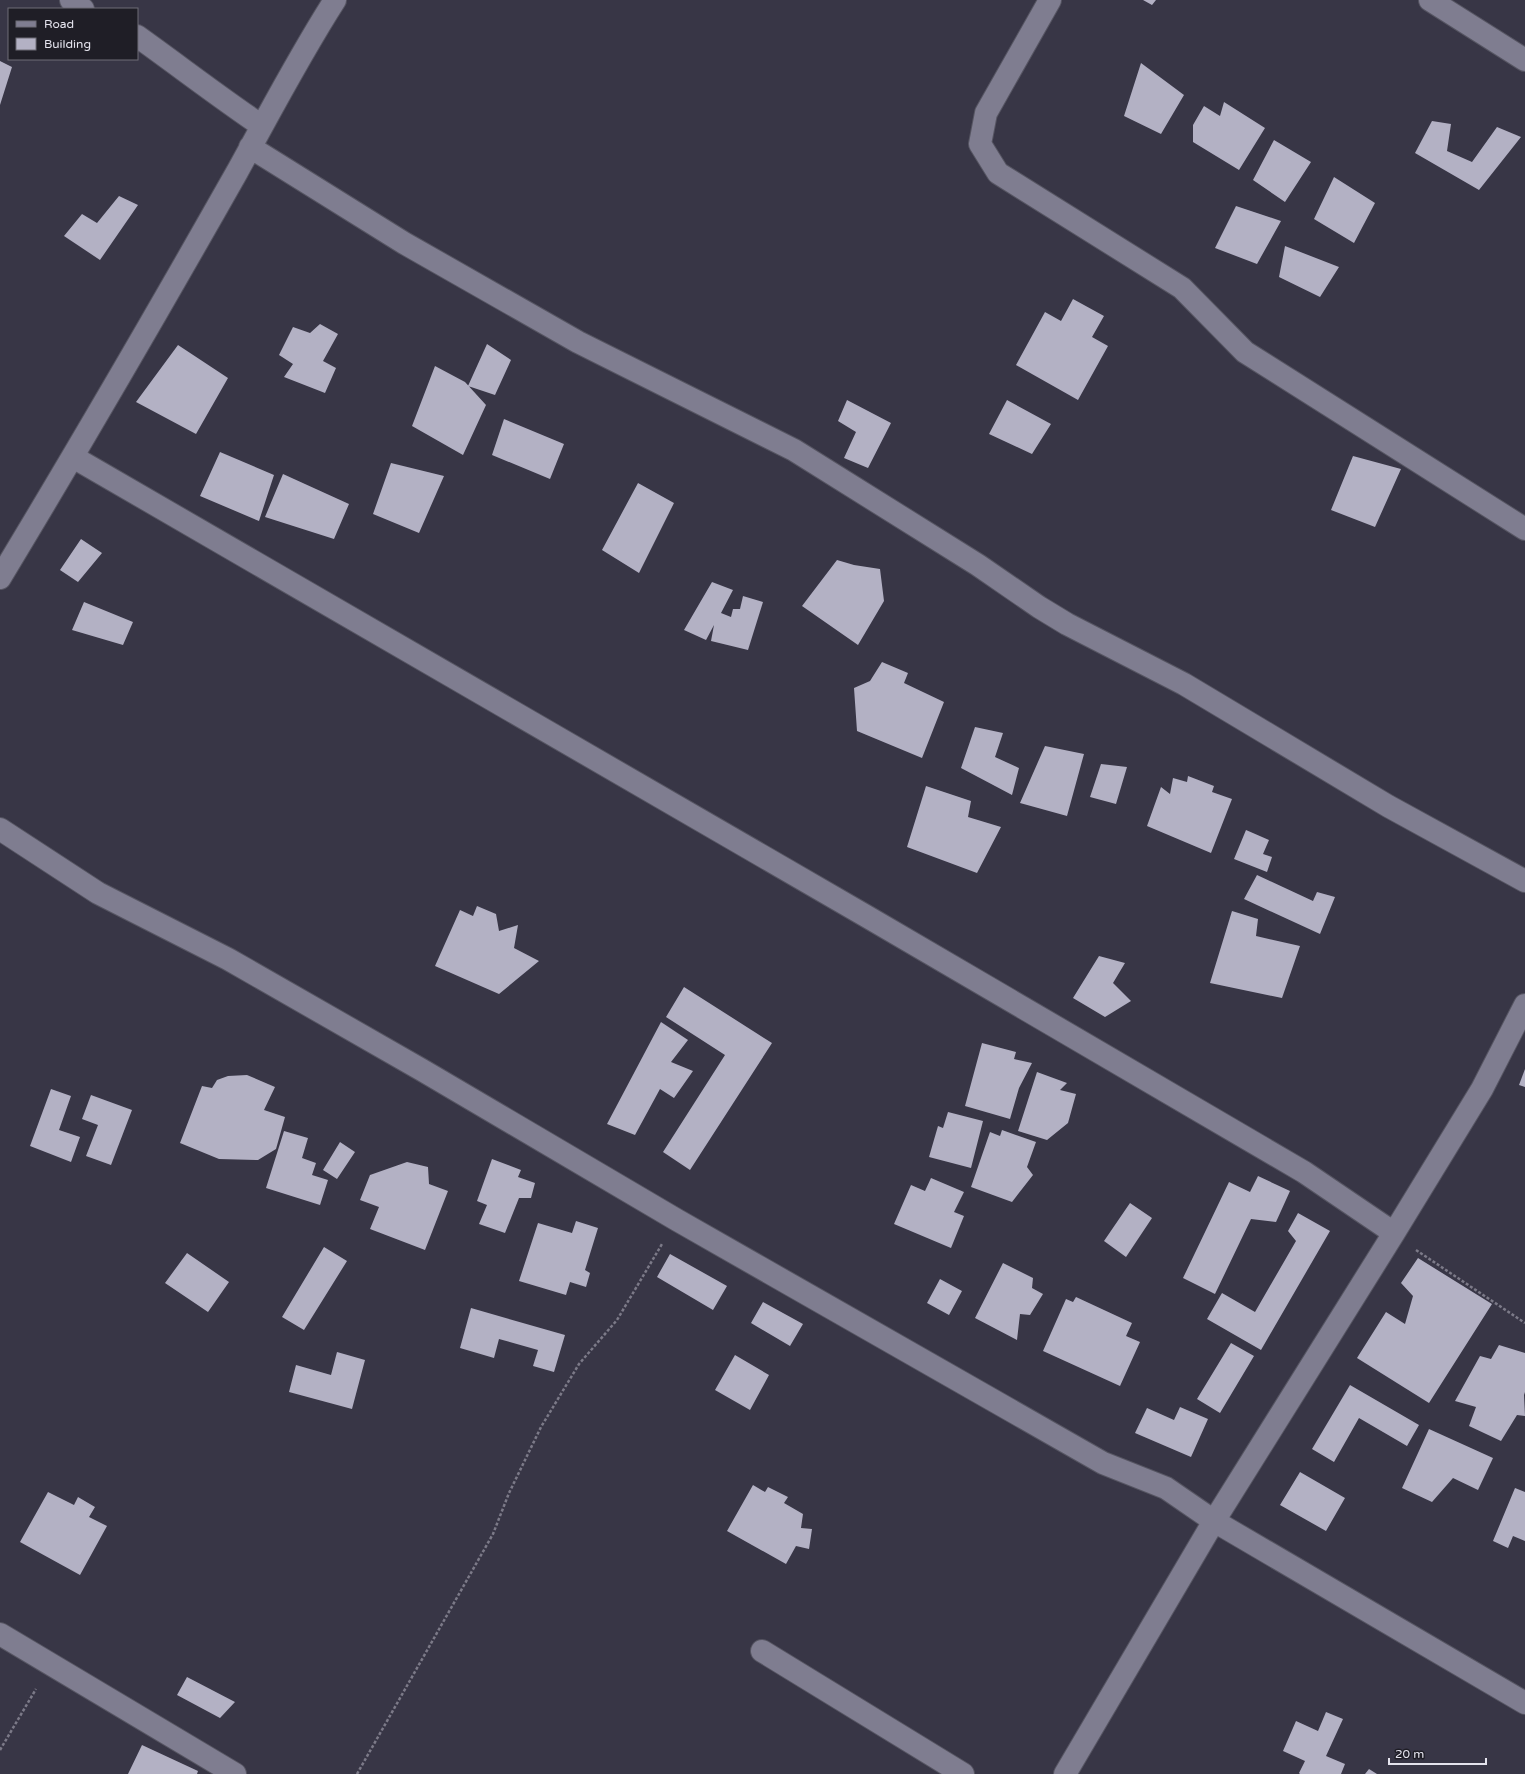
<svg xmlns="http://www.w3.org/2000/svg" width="1525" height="1774" font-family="'Varela Round',sans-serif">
<rect width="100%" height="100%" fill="#383646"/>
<path fill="#b3b1c4" d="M 1143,0 L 1156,0 L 1152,5 Z
M 0,61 L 12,67 L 0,105 Z
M 1141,63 L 1184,95 L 1161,134 L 1124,116 Z
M 1224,102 L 1265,128 L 1239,170 L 1193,142 L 1193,125 L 1204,106 L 1220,116 Z
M 1432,121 L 1451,124 L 1447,151 L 1472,162 L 1497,127 L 1521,137 L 1479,190 L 1415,153 Z
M 1274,140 L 1311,162 L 1285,202 L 1253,180 Z
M 1334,177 L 1375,203 L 1354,243 L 1314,219 Z
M 119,196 L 138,205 L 100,260 L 64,236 L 82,214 L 97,223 Z
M 1236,206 L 1281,221 L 1257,264 L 1215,248 Z
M 1285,246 L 1339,267 L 1320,297 L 1279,277 Z
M 1073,299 L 1104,316 L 1092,337 L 1108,346 L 1078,400 L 1016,365 L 1045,312 L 1061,321 Z
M 320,324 L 338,334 L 323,361 L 336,368 L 325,393 L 284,377 L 293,364 L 279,355 L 293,327 L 310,333 Z
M 487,344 L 511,360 L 495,395 L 468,386 Z
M 178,345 L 228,378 L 196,434 L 136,402 Z
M 435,366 L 465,382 L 486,405 L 463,455 L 412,426 Z
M 847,400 L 891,423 L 868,468 L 844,458 L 856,432 L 838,421 Z
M 1007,400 L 1051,424 L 1032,454 L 989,434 Z
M 504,419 L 564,444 L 550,479 L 492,455 Z
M 220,452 L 274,475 L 259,521 L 200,496 Z
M 1353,456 L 1401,469 L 1375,527 L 1331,510 Z
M 391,463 L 444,476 L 419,533 L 373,514 Z
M 283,474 L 349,504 L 334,539 L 265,517 Z
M 638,483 L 674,503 L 639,573 L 602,550 Z
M 81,539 L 102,553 L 78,582 L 60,570 Z
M 837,560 L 854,565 L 880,569 L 884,601 L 858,645 L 802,606 Z
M 712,582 L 733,590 L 721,613 L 731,617 L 733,609 L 740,609 L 743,596 L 763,602 L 748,650 L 711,641 L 714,625 L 706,640 L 684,630 Z
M 84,602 L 133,622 L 123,645 L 72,630 Z
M 882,662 L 908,673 L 904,683 L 944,702 L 922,758 L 857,731 L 854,688 L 870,681 Z
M 975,727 L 1003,733 L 995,757 L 1019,768 L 1012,795 L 961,768 Z
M 1045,746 L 1084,754 L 1067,816 L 1020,803 Z
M 1101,764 L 1127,767 L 1116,804 L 1090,797 Z
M 1188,776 L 1214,786 L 1212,792 L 1232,799 L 1211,853 L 1147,826 L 1161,787 L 1170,794 L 1173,778 L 1187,782 Z
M 926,786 L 971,801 L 968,817 L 1001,827 L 977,873 L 907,847 Z
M 1246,830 L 1269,840 L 1263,854 L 1272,857 L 1267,872 L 1234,859 Z
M 1257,875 L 1313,901 L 1317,892 L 1335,897 L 1320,934 L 1244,899 Z
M 477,906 L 496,914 L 499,931 L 518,925 L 514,948 L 539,961 L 499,994 L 435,966 L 460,910 L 473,916 Z
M 1232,911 L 1258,919 L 1256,936 L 1300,946 L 1282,998 L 1210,983 Z
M 1099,956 L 1125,963 L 1113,983 L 1131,1001 L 1105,1017 L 1073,998 Z
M 684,987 L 772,1043 L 690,1170 L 663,1152 L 725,1055 L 666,1017 Z
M 661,1022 L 688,1040 L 671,1062 L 693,1071 L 674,1098 L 660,1089 L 635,1135 L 607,1124 Z
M 982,1043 L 1016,1052 L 1014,1059 L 1032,1063 L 1019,1088 L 1010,1119 L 965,1106 Z
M 1525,1069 L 1525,1087 L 1519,1085 Z
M 1037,1072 L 1067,1083 L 1060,1090 L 1076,1094 L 1068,1123 L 1047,1140 L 1018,1131 Z
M 247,1075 L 275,1087 L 264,1110 L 285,1117 L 276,1149 L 258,1160 L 219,1159 L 180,1143 L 202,1086 L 212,1088 L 217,1080 L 228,1076 Z
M 51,1089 L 71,1096 L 59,1130 L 80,1137 L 71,1162 L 30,1146 Z
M 91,1095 L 132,1110 L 111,1165 L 86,1156 L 98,1125 L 82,1119 Z
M 948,1112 L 983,1121 L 971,1168 L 929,1157 L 938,1126 L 943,1128 Z
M 1002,1130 L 1036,1142 L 1027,1167 L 1033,1175 L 1012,1202 L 971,1187 L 990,1132 L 1000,1136 Z
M 284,1131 L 308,1138 L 302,1158 L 316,1163 L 312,1175 L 328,1180 L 320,1205 L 266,1188 Z
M 340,1142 L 355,1152 L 337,1179 L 323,1170 Z
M 492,1159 L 521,1170 L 518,1177 L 535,1183 L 531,1198 L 519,1198 L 505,1233 L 479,1224 L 487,1205 L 477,1201 Z
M 407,1162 L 428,1167 L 429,1184 L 448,1191 L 425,1250 L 370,1229 L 379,1207 L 360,1200 L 370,1175 Z
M 1258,1176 L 1290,1191 L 1276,1222 L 1251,1219 L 1215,1294 L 1183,1278 L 1229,1182 L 1250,1192 Z
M 931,1178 L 964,1192 L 954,1212 L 964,1216 L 951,1248 L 894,1224 L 911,1185 L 925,1191 Z
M 1130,1203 L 1152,1218 L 1126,1257 L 1104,1241 Z
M 1298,1213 L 1330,1231 L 1261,1350 L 1207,1319 L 1222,1293 L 1255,1312 L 1296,1241 L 1288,1231 Z
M 576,1221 L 598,1228 L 585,1270 L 590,1273 L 586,1287 L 570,1282 L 566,1295 L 519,1281 L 538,1223 L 572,1233 Z
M 324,1247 L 347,1261 L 304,1330 L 282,1317 Z
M 187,1253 L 229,1282 L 208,1312 L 165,1283 Z
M 670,1254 L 727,1286 L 713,1310 L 657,1277 Z
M 1418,1258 L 1492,1304 L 1429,1403 L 1357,1358 L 1386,1312 L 1405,1324 L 1413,1296 L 1401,1283 Z
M 1003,1263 L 1033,1278 L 1032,1288 L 1043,1294 L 1030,1315 L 1020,1314 L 1017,1340 L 975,1318 Z
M 940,1279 L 962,1291 L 949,1315 L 927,1303 Z
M 1076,1297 L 1132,1323 L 1126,1336 L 1140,1342 L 1120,1386 L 1043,1351 L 1066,1299 L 1073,1302 Z
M 763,1302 L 803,1324 L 790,1346 L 751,1323 Z
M 471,1308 L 565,1335 L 554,1372 L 533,1366 L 538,1350 L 499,1339 L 494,1358 L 460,1348 Z
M 1231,1343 L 1254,1356 L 1220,1413 L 1197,1399 Z
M 1499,1345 L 1525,1353 L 1525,1392 L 1524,1395 L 1525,1416 L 1517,1415 L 1501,1441 L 1469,1426 L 1476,1407 L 1455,1401 L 1480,1356 L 1491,1359 Z
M 337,1352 L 365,1360 L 352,1409 L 289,1392 L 296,1365 L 331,1375 Z
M 735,1355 L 769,1375 L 750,1410 L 715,1390 Z
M 1350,1385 L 1419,1425 L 1407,1446 L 1359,1418 L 1334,1462 L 1312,1449 Z
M 1180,1407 L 1208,1419 L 1191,1457 L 1135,1433 L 1147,1408 L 1174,1420 Z
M 1429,1429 L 1493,1458 L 1478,1490 L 1453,1478 L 1432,1502 L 1402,1488 Z
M 1300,1472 L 1345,1498 L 1326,1531 L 1280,1505 Z
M 753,1485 L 765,1492 L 768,1487 L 788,1497 L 784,1503 L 803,1514 L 801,1528 L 812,1529 L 809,1549 L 796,1546 L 786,1564 L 727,1531 Z
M 1515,1488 L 1525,1492 L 1525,1541 L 1513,1536 L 1508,1548 L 1493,1541 Z
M 48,1492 L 74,1505 L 78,1497 L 95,1507 L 89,1517 L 107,1526 L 80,1575 L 20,1542 Z
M 187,1677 L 235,1702 L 220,1718 L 177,1695 Z
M 1326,1712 L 1343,1719 L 1326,1756 L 1345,1764 L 1341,1774 L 1300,1774 L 1299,1773 L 1305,1761 L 1283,1751 L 1296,1721 L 1318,1731 Z
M 142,1745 L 198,1771 L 197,1774 L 128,1774 Z
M 1369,1769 L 1377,1774 L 1365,1774 Z"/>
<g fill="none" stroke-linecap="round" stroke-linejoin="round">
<defs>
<path id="minor" d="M 71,0 L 83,9
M 1050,0 L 986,113 L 980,144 L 998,173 L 1182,288 L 1245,352 L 1525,529
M 1430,0 L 1525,60
M 137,36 C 179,66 219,97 262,126
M 250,147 L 404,243 L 578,342 L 794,450 L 978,565 L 1039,607 L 1067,624 L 1184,684 L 1388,806 L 1525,881
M 73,457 L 866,916 L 1304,1172 L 1394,1233
M 0,578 C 81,444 160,308 237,172 C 269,114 299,56 335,0
M 0,829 L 98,893 L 228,959 L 422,1070 L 677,1220 L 1103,1463 L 1166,1488 L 1214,1521 L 1525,1703
M 0,1634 L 235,1774
M 762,1651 L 963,1774
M 1065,1774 L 1214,1521 L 1394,1233 L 1482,1089 L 1525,1005"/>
</defs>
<use href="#minor" stroke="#565562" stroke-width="24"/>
<path stroke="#7c7a88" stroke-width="2.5" stroke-dasharray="3 2" stroke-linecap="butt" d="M 1416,1250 L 1525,1323
M 0,1750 L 36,1689
M 357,1774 L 493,1534 L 509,1493 L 541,1427 L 579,1364 L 617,1320 L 662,1244"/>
<use href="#minor" stroke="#7f7d90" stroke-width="22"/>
</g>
<rect x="8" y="8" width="130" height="52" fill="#1f1e26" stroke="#6e6d76"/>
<rect x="16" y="21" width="20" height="6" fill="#7f7d90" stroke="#6e6d76"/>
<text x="44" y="28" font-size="12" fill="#e5e4ee">Road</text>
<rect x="16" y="38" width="20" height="12" fill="#b3b1c4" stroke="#6e6d76"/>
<text x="44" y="48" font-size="12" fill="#e5e4ee">Building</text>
<path d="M1389 1758v6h97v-6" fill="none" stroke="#e5e4ee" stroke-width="2"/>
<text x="1395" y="1758" font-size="12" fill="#e5e4ee" stroke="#1f1e26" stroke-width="3" paint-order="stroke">20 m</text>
</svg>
